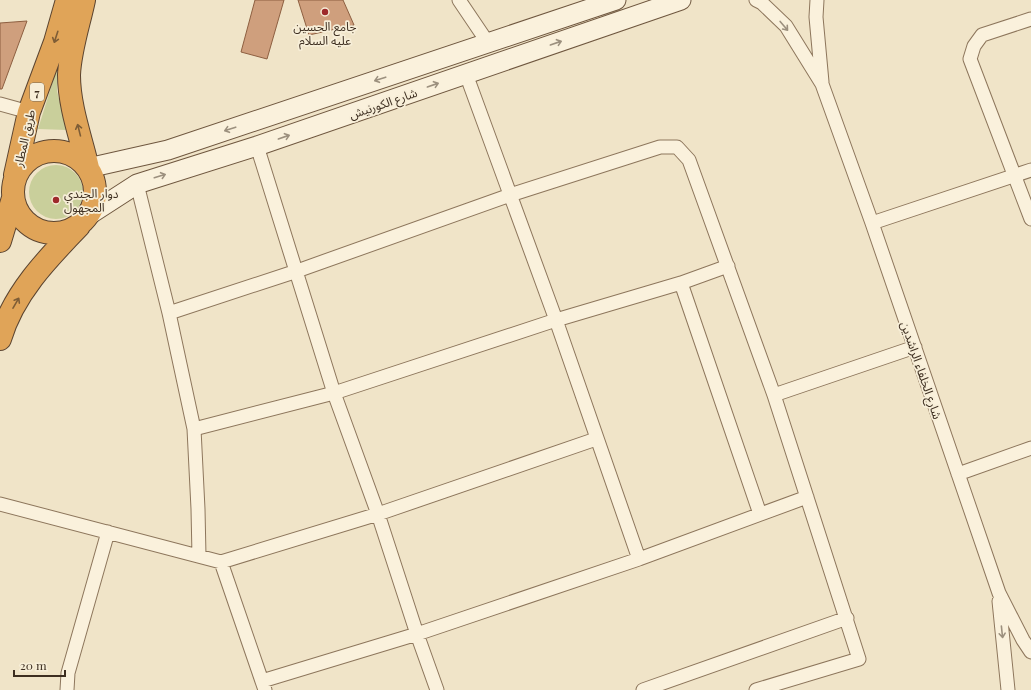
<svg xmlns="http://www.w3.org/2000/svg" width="1031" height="690" font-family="'Playfair Display','Noto Sans Arabic',serif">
<rect width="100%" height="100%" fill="#f0e4c8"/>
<path fill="#c9cf9b" d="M 58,65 L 57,91 L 67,130 L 38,129 Z
M29 192a27 27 0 1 1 54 0a27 27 0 1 1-54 0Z"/>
<path fill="#cf9f7d" stroke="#8d5f41" d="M 255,0 L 284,0 L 267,59 L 241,52 Z
M 298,0 L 343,0 L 354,25 L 309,35 Z
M 27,21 L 2,89 L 0,89 L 0,23 Z"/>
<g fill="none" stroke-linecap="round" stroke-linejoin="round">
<defs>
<path id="street" d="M 459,0 L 488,43
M 756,0 L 762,3 L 786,26 L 822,84 L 872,223 L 999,593 L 1023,640 L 1031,652
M 817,0 L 816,17 L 822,82
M 1031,19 L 982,35 L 974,46 L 970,59 L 1031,219
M 466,74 L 556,320 L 639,559
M 0,104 L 29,112
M 257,146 L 334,393 L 378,514 L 417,634 L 437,690
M 137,184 L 169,313 L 194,429 L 198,509 L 199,556
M 872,223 L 1031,170
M 681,283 L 760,514
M 169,313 L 297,271 L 510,195 L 660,147 L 677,147 L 689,160 L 774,395 L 859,659 L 756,690
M 774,395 L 915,347
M 194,429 L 334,393 L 556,320 L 681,283 L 728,266
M 958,474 L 1031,448
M 0,504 L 221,562 L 378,514 L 596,439
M 221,562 L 265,690
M 999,601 L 1008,690
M 262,681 L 417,634 L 639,559 L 807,497
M 67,690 L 68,673 L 108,532
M 643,690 L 847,618"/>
<path id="secondary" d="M 88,168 L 168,150 L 616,0
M 89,215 L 137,184 L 257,146 L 681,0"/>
<path id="highway" d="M 84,0 C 79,24 70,50 69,75 C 69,106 81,138 88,168
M13 192a41 41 0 1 1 82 0a41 41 0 1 1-82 0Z
M 15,175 L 29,112 L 55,42 L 67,0
M 0,241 L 13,198
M 0,339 C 13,294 47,259 79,226"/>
</defs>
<use href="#street" stroke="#8d765c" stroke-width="15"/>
<use href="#secondary" stroke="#6f573f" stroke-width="21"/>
<use href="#highway" stroke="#5b4430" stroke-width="24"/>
<use href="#street" stroke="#faf1dc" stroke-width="13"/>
<use href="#secondary" stroke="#faf1dc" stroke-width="19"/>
<use href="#highway" stroke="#e0a458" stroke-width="22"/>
</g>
<defs><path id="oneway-shaft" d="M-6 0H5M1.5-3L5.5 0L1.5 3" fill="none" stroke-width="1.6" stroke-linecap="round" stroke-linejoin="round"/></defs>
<g stroke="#9c907e">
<use href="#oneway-shaft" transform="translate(784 26) rotate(50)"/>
<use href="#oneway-shaft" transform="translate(556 43) rotate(-19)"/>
<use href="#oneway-shaft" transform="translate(380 79) rotate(162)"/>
<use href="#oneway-shaft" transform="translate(433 85) rotate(-19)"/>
<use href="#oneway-shaft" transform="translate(230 129) rotate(162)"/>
<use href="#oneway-shaft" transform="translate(284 137) rotate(-19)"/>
<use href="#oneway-shaft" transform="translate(160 176) rotate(-17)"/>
<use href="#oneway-shaft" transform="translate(1002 632) rotate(84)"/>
</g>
<g stroke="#7e5d36">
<use href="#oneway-shaft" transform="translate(56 37) rotate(108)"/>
<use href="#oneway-shaft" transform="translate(79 130) rotate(-104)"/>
<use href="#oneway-shaft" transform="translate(16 303) rotate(-60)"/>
</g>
<g fill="#9e2a2b" stroke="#f7eed8" stroke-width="1.5">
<circle cx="325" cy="12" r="4"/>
<circle cx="56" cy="200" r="4"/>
</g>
<g text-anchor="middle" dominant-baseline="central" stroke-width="3.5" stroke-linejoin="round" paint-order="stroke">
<rect fill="#f7eed8" stroke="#756857" stroke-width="1" x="30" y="83" width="14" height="18" rx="3"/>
<g font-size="11" font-weight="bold" fill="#3d2e20">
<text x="37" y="92">7</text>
</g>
<g font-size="12" fill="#3d2e20" stroke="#f7eed8">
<text x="325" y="26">جامع الحسين<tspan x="325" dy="14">عليه السلام</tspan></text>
<text x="64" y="193" text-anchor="start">دوار الجندي<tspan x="64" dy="14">المجهول</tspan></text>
</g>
<g font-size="12" fill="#3d2e20" stroke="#f7eed8">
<text transform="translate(383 103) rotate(-19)">شارع الكورنيش</text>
<text transform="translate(24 138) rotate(-77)">طريق المطار</text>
<text transform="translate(922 370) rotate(71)">شارع الخلفاء الراشدين</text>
</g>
</g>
<path d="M14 670v6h51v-6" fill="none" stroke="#3d2e20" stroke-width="2"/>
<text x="20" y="670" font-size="12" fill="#3d2e20" stroke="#f7eed8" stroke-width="3" paint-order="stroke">20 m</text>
</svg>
